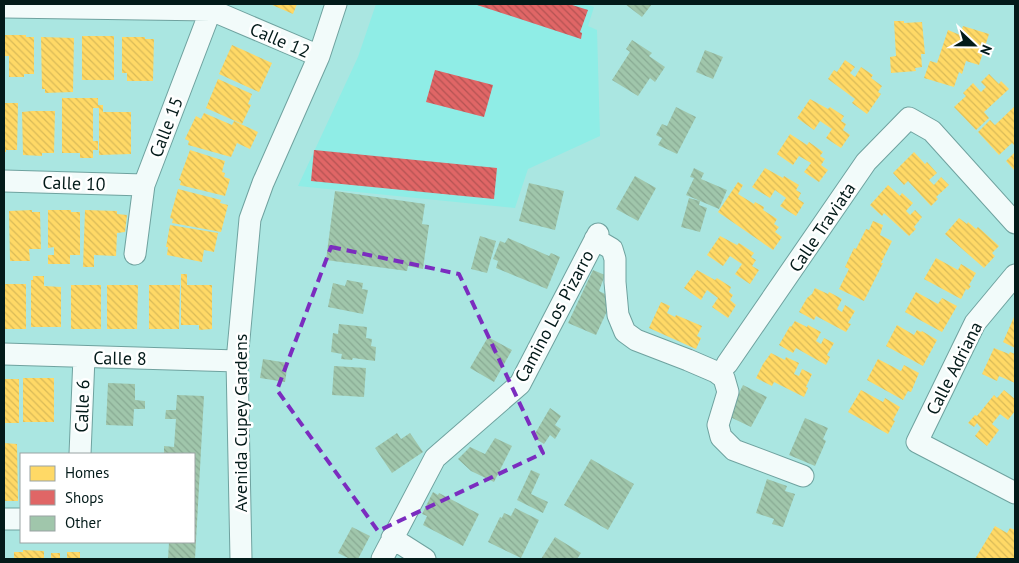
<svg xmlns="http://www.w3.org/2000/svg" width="1019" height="563" font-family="'PT Sans',sans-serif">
<defs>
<pattern id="homes-back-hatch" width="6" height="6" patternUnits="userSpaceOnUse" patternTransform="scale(1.25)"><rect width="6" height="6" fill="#ffd966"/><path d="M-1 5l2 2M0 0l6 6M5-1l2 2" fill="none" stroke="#d9ba58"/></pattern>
<pattern id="shops-back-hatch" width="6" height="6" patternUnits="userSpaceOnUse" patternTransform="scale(1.25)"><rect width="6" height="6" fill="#e06666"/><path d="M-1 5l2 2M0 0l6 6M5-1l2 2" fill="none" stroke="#b35353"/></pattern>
<pattern id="building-back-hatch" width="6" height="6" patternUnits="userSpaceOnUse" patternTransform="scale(1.25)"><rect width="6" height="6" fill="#a0c6ab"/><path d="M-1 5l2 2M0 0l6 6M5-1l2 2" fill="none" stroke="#88aa93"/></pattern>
</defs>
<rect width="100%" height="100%" fill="#aae6e1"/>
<path fill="#8fede6" d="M 376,4 L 584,4 L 594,7 L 588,26 L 597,30 L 600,136 L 528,169 L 515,208 L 298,186 L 358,57 Z"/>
<path fill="url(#homes-back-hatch)" d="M 270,4 L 297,4 L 293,14 Z
M 894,21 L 904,21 L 904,23 L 922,22 L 925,54 L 921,54 L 922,67 L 915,68 L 916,71 L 891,73 L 890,57 L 896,56 Z
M 963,26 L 989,34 L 979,65 L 966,61 L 962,74 L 959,72 L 954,87 L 924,78 L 930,61 L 937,63 L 948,30 L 960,35 Z
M 4,35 L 26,35 L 26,37 L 34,37 L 34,74 L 24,74 L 24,77 L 9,77 L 9,56 L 4,56 Z
M 82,36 L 114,36 L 114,80 L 82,80 Z
M 41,37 L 74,38 L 73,92 L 45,93 L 45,89 L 42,89 Z
M 122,37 L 145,37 L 145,39 L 154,39 L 153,81 L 127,81 L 127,73 L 122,73 Z
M 232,45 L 272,63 L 259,92 L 219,74 Z
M 845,60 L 855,67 L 850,73 L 855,77 L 861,67 L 873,75 L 871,78 L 882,86 L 878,92 L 881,94 L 867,114 L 852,103 L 855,99 L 828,79 L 834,70 L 837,72 Z
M 989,74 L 999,84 L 1001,81 L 1009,89 L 984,112 L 989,118 L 976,130 L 954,107 L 966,96 L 963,93 L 973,83 L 981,92 L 986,87 L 981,82 Z
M 218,79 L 252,94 L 248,104 L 251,105 L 242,124 L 206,108 Z
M 62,98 L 98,98 L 98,105 L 103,105 L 103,112 L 131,112 L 131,154 L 99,155 L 99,108 L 93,108 L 93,141 L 98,141 L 98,150 L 93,150 L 93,158 L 80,158 L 80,153 L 62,153 Z
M 810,99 L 828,109 L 830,107 L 844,116 L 841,121 L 846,124 L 843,130 L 850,135 L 841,148 L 826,138 L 832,129 L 820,121 L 814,130 L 797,118 Z
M 4,103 L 18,103 L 17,150 L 6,150 L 6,152 L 4,152 Z
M 1015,106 L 1015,144 L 1014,145 L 1012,143 L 999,155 L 978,132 L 990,120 L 995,125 Z
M 32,111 L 55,111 L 54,153 L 42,153 L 42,156 L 23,155 L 22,112 Z
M 204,113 L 232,125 L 234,121 L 258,132 L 250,149 L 237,143 L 231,157 L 188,145 L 189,141 L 185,139 L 196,116 L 201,119 Z
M 790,134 L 807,145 L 809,142 L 823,152 L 820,156 L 825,159 L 821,165 L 828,170 L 819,182 L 804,172 L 811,163 L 799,156 L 793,165 L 777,154 Z
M 190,150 L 225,161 L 222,172 L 225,173 L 224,177 L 230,179 L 225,196 L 180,185 L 181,181 L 179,180 Z
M 914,152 L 925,164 L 927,162 L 937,173 L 929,180 L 934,185 L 941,177 L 949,185 L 936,197 L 938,199 L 931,206 L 908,181 L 904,185 L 893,173 Z
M 1015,152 L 1015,171 L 1006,161 Z
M 765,168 L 783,178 L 784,176 L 799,185 L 796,190 L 801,193 L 798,199 L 804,203 L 796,216 L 780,206 L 786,198 L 775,190 L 770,198 L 752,187 Z
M 738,182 L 743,185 L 738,194 L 754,204 L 755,202 L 764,207 L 763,210 L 777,219 L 774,224 L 779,227 L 775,232 L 782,237 L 773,250 L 718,212 Z
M 888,185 L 900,196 L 902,193 L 913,203 L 906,211 L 910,215 L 915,210 L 922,217 L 914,227 L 916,229 L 909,236 L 884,213 L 882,216 L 870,205 Z
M 178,189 L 221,200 L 220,203 L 228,205 L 221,232 L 172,223 L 173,219 L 170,218 Z
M 32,210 L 32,212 L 40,212 L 41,249 L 29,249 L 30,261 L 10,261 L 9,211 Z
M 48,210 L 71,210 L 71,212 L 80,212 L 80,255 L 70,255 L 70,264 L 48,264 L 48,255 L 54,255 L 54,247 L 48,248 Z
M 85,210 L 117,211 L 117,214 L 127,215 L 125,232 L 117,233 L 116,256 L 94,255 L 94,267 L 83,267 Z
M 959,218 L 967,224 L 968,222 L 976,229 L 978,227 L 999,246 L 992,253 L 995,256 L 984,268 L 945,234 Z
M 873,221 L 883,225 L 880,235 L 892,241 L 881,263 L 883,263 L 864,301 L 839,289 L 849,269 L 845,267 L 854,248 L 856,249 L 866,229 L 869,230 Z
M 170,225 L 218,233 L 214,252 L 204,250 L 202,262 L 167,255 L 168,247 L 166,247 Z
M 720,236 L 737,245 L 739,243 L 754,253 L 751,257 L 756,260 L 752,266 L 759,270 L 750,284 L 735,274 L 742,264 L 730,256 L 723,266 L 707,255 Z
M 936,258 L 958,270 L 961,264 L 976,273 L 969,285 L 971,286 L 968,290 L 966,289 L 961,299 L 924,279 Z
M 697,270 L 715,280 L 717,278 L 731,287 L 729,292 L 733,295 L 730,300 L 736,305 L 728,318 L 712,307 L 718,298 L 707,290 L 701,300 L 684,288 Z
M 181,274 L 187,274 L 187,285 L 212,285 L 212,329 L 199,330 L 199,325 L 181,325 Z
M 33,276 L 44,276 L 44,286 L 61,287 L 61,327 L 31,327 L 31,280 L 33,280 Z
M 4,284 L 26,284 L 26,329 L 4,329 Z
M 71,285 L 101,285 L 101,329 L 71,329 Z
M 107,285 L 138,285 L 137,329 L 107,329 Z
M 149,285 L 180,285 L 179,329 L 149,329 Z
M 815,288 L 828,294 L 829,292 L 842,299 L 837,309 L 842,312 L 845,305 L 855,311 L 848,323 L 851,324 L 846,332 L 816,316 L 814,320 L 799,312 L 807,298 L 812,294 Z
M 916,292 L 938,304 L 942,298 L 957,306 L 942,332 L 905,312 Z
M 661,302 L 670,306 L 667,313 L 675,317 L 676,315 L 702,326 L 697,336 L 701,338 L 696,349 L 649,328 Z
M 1014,317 L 1015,317 L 1015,348 L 1003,342 Z
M 795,321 L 807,327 L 808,325 L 821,332 L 816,341 L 821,344 L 824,338 L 834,343 L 827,355 L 830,357 L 826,365 L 796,348 L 793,353 L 779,345 L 790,326 L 791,327 Z
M 897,325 L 914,335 L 917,330 L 921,332 L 922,331 L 937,340 L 923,366 L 886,346 Z
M 994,348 L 1009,354 L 1010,352 L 1015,354 L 1015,383 L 999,376 L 997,381 L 982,374 Z
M 771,353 L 785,360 L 786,357 L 799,363 L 794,374 L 799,376 L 802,369 L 812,374 L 806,387 L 808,388 L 804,397 L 774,382 L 772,386 L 756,378 L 763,364 Z
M 878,359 L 901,371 L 904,365 L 919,373 L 911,392 L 908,391 L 903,400 L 867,380 Z
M 23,378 L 54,378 L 54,422 L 23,422 Z
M 4,379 L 19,379 L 19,423 L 4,423 Z
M 861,390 L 883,402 L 885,398 L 900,407 L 893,420 L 895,421 L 888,434 L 848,412 Z
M 1004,390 L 1015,399 L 1015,411 L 1008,420 L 1000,414 L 992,424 L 999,430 L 987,446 L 975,436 L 981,428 L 977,423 L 974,427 L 968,423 L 975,415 L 977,416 L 994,395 L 997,398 Z
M 4,443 L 17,444 L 18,501 L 4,501 Z
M 995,526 L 1007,533 L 1010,528 L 1015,530 L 1015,559 L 975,559 Z
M 23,550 L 44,551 L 44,559 L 14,559 L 14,552 L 23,552 Z
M 67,552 L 80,552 L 80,559 L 67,559 Z
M 51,553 L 60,553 L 60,559 L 51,559 Z"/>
<path fill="url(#shops-back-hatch)" d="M 474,4 L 569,4 L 588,10 L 580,32 L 582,33 L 581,39 Z
M 435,70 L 493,85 L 484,117 L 426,102 Z
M 314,150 L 497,168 L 494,199 L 311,181 Z"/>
<path fill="url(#building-back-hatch)" d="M 625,4 L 652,4 L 642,17 Z
M 632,40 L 652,53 L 649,56 L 665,67 L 655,82 L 650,78 L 638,96 L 612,80 L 630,52 L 626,49 Z
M 705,50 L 723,57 L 713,79 L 696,72 Z
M 676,107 L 696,117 L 677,154 L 658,145 L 662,138 L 656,135 L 662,124 L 667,126 Z
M 694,168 L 704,173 L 701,179 L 727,190 L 719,209 L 686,195 L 694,178 L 690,177 Z
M 635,176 L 656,188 L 638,221 L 616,209 Z
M 529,183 L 564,191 L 555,230 L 519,221 Z
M 335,191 L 425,204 L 422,224 L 429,225 L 423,269 L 408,266 L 407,271 L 326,260 Z
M 689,198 L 700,201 L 699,205 L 707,208 L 700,232 L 681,227 Z
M 480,236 L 496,241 L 487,273 L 471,269 Z
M 508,238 L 549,256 L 551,253 L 560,257 L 547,289 L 496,268 L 498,261 L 493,259 L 500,241 L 505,243 Z
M 593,270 L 605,275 L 599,291 L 605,294 L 608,309 L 596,335 L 568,323 Z
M 347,280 L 363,283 L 362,289 L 368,290 L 363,314 L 328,307 L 333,283 L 345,286 Z
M 339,324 L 367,327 L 366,338 L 372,339 L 371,346 L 376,347 L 375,361 L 353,358 L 352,360 L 341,359 L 342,354 L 331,352 L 333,333 L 338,334 Z
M 488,337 L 512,350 L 494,382 L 470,368 Z
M 263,359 L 288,363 L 285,382 L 260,378 Z
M 334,366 L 366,368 L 364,397 L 332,395 Z
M 108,383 L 135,384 L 135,400 L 145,401 L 145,409 L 134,409 L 133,426 L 106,425 Z
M 743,385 L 767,397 L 751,427 L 728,416 Z
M 177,395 L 204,396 L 195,559 L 168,559 L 169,542 L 194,542 L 194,454 L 164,454 L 164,446 L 174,447 L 176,419 L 165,419 L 166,410 L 176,410 Z
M 550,408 L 561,416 L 555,425 L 561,429 L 555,439 L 550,435 L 544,444 L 533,437 Z
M 805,418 L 828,428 L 823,439 L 826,441 L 815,466 L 789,455 Z
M 397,433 L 401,439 L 410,433 L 423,452 L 392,473 L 375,448 Z
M 495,438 L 512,446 L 494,482 L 471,471 L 458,459 L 470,447 L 485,454 Z
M 591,459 L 634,484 L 608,530 L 564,505 Z
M 531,470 L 540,474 L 531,494 L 548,502 L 543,513 L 517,500 Z
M 767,479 L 787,486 L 785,491 L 795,494 L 783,527 L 772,524 L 774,519 L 756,513 Z
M 433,492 L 438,495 L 439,493 L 479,514 L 463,546 L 423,525 L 427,516 L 422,514 Z
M 515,508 L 539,520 L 521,558 L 488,542 L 500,517 L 502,518 L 504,513 L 511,516 Z
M 352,527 L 370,536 L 358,559 L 350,559 L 338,553 Z
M 555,537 L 581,553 L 577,559 L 541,559 Z"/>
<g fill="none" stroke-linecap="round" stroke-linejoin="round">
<defs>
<path id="minor" d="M 4,7 L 211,10 L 319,56
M 4,181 L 144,185
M 595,239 L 612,249 L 615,259 L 615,282 L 618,315 L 625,332 L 636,340 L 688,360 L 716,372 L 724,378 L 728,392 L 718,425 L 721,437 L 734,450 L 803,476
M 135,254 L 144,185 L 213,4
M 1015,275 L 975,323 L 917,442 L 1015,493
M 4,354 L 237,361
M 727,364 L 866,162 L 909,118 L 932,131 L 1015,223
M 80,454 L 84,357
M 4,519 L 21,519
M 392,538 L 425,559
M 241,559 L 237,361 L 250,219 L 263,183 L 319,56 L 336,4
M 382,559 L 435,458 L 520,384 L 598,234"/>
</defs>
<use href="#minor" stroke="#6fa29f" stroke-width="23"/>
<use href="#minor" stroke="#f2fbfa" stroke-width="21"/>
</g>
<path fill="none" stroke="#7b2cbf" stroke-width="4" stroke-dasharray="10 6" stroke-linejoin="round" d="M 331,247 L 459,274 L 543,453 L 378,531 L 277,390 Z"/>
<g text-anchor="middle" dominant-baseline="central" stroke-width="5" stroke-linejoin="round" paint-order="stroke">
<g font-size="18" fill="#031a19" stroke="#fff">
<text transform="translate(280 40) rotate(23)">Calle 12</text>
<text transform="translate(166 127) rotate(-69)">Calle 15</text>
<text transform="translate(74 183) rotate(2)">Calle 10</text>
<text transform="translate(822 227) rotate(-56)">Calle Traviata</text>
<text transform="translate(554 316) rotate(-62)">Camino Los Pizarro</text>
<text transform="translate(120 358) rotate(1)">Calle 8</text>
<text transform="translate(954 368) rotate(-63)">Calle Adriana</text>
<text transform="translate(82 406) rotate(-88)">Calle 6</text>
<text transform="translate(240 423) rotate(-90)">Avenida Cupey Gardens</text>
</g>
</g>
<rect width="1019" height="563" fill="none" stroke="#031a19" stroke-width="10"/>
<rect x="20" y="453" width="175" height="90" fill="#ffffff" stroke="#9aa3a3"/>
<rect x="30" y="466" width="25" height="15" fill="#ffd966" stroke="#9aa3a3"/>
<text x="65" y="478" font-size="15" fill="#031a19">Homes</text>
<rect x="30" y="490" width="25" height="15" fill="#e06666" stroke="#9aa3a3"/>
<text x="65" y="503" font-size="15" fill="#031a19">Shops</text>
<rect x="30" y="516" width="25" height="15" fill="#a0c6ab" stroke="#9aa3a3"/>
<text x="65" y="528" font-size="15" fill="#031a19">Other</text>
<g transform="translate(974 45) rotate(112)" stroke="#ffffff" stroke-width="4" paint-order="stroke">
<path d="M0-4L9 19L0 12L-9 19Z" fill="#031a19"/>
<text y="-8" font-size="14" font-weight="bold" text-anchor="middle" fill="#031a19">N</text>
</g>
</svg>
